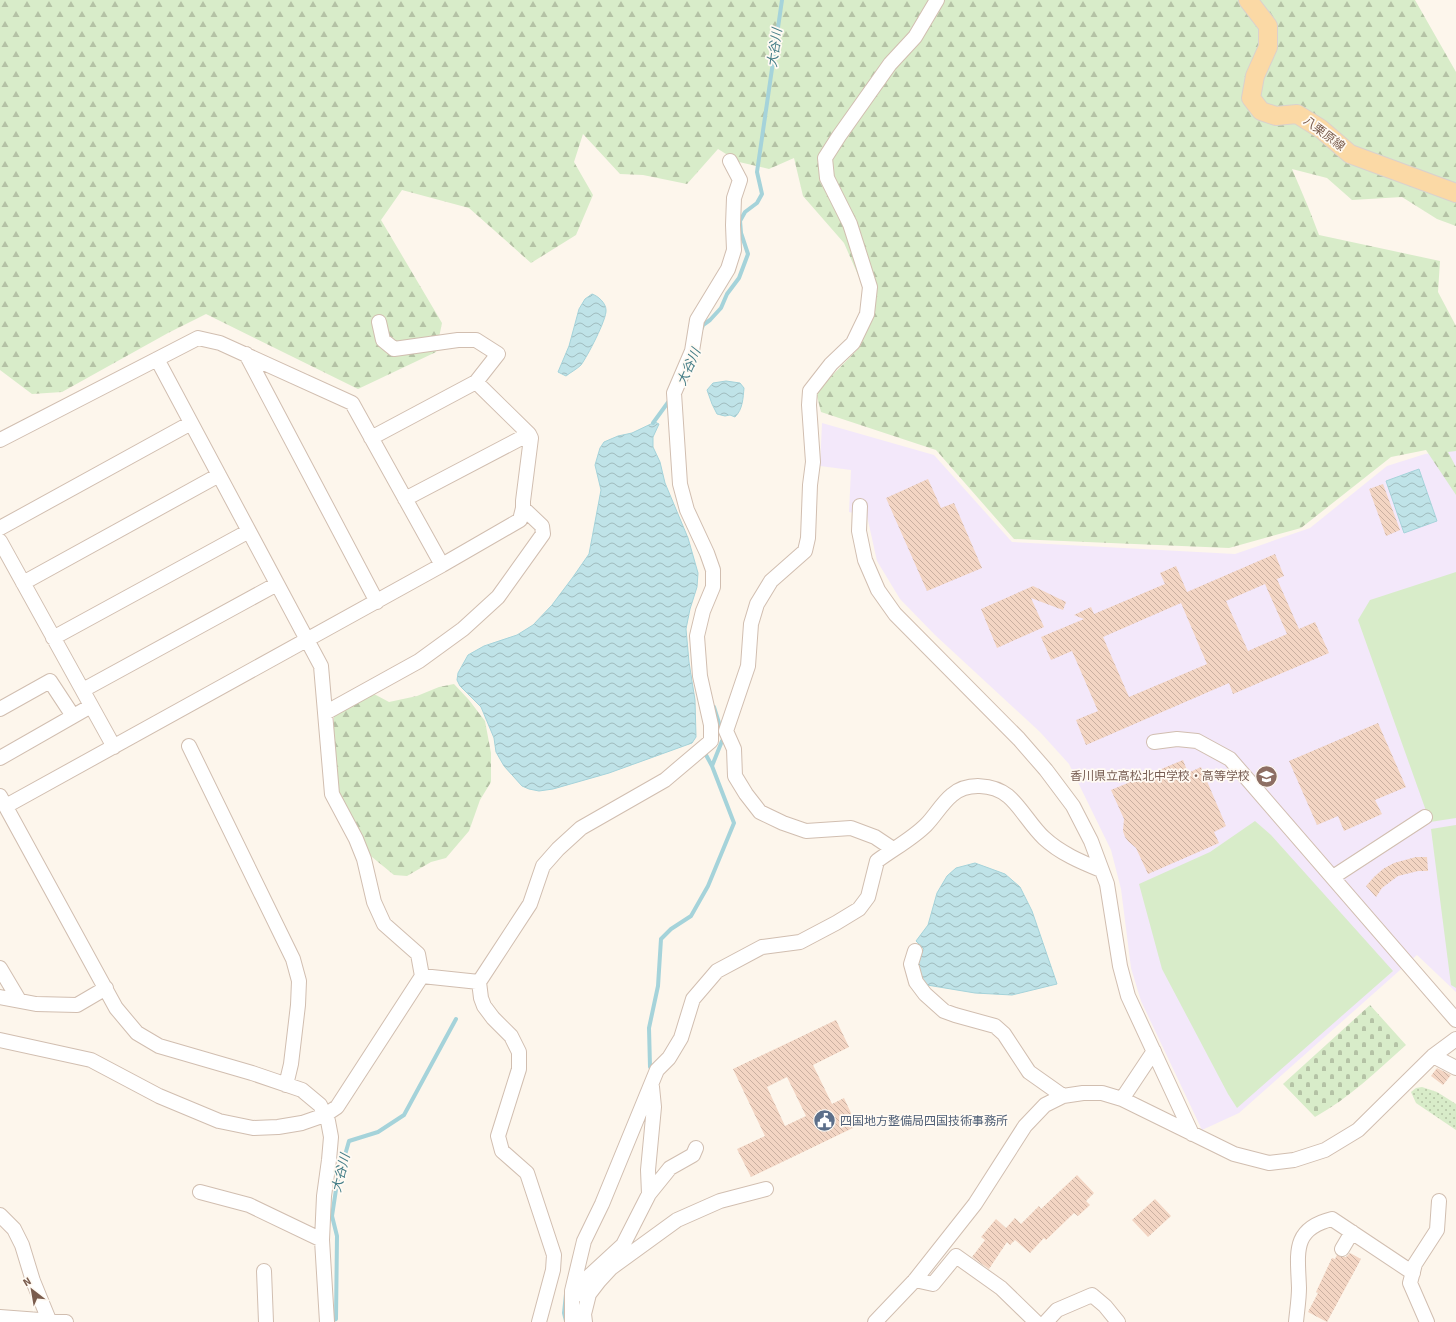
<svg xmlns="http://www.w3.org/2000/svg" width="1456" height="1322" font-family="'Source Sans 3','Noto Sans JP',sans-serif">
<defs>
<pattern id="grass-dots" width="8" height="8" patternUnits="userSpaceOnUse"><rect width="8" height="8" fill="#d8ecc9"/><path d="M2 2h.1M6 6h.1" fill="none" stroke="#b4c2a5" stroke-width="1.8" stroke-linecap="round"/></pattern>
<pattern id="forest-firs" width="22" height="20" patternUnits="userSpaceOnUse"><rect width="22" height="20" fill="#d8ecc9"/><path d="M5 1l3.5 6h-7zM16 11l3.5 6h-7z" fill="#b4c2a5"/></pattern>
<pattern id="cemetery-stones" width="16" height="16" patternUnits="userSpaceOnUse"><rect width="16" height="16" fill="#d8ecc9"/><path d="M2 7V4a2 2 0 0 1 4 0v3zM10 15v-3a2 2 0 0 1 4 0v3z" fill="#b4c2a5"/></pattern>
<pattern id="water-waves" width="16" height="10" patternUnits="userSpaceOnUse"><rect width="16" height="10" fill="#bfe3e8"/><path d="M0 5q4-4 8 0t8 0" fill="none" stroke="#a0bbbe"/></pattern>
<pattern id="building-back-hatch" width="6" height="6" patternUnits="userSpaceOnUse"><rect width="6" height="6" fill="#f3d5c3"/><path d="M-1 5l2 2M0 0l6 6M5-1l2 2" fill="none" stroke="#cab0a1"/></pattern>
</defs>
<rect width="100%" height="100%" fill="#fdf6ec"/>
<path fill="#f3e8fa" d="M 822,423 L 934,455 L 1012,542 L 1235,554 L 1310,528 L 1387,466 L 1425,454 L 1456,450 L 1456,992 L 1417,955 L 1239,1113 L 1202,1130 L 1141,1001 L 1131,968 L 1121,889 L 1111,850 L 1069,764 L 1040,732 L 935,635 L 900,599 L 877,561 L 867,516 L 849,512 L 851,470 L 820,466 Z"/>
<path fill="url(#grass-dots)" d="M 1422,1087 L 1437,1092 L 1456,1104 L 1456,1130 L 1416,1103 L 1411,1092 L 1416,1088 Z"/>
<path fill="url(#forest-firs)" d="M 0,0 L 1415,0 L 1456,72 L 1456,226 L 1437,219 L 1402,197 L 1352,200 L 1327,178 L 1292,169 L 1309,209 L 1319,235 L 1440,261 L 1438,292 L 1456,326 L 1456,451 L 1448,452 L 1456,467 L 1456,495 L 1426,450 L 1391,457 L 1301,528 L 1229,548 L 1014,539 L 936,450 L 821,412 L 816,392 L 857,350 L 873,309 L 844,243 L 803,196 L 794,158 L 769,169 L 739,162 L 718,149 L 687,184 L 643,175 L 620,174 L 583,134 L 574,162 L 593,195 L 576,235 L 531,263 L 469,208 L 402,190 L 381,220 L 442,323 L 436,352 L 358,389 L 206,314 L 168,333 L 62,392 L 32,394 L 0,370 Z
M 454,684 L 469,700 L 485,721 L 491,753 L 491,782 L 480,800 L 469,831 L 446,858 L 431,862 L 407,876 L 394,875 L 372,857 L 360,838 L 338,792 L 333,757 L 334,716 L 374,694 L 389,702 L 417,696 L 439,687 Z"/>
<path fill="url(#cemetery-stones)" d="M 1370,1005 L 1406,1045 C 1377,1071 1349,1098 1315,1117 L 1283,1084 Z"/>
<path fill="#d8ecc9" d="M 1456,572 L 1456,818 L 1430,822 L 1358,620 L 1370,600 Z
M 1255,821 L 1271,835 L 1393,971 L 1237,1108 L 1228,1094 L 1162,969 L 1139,884 L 1210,852 Z
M 1456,825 L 1456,988 L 1451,985 L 1431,829 Z"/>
<path fill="url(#water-waves)" stroke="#a5d3da" d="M 592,294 C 598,296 606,303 606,310 C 607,319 587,357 581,365 C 577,369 571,372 566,376 L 558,372 L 569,346 L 579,309 L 585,299 Z
M 726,381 L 740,383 L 744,388 C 743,398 743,409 735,417 L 730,415 L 725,416 L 717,414 L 712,404 L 707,390 L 713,383 Z
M 655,422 L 659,424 L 653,437 L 653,447 L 660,462 L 665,483 L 688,538 L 698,573 L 697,587 L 690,609 L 686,629 L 689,662 L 695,700 L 696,737 L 692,743 L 609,773 L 553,789 L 539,791 L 529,789 L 522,786 L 504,766 L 496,752 L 494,738 L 481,707 L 460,686 L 457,680 L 458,673 L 468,655 L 484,646 L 517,635 L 533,625 L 552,605 L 573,577 L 589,554 L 601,490 L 595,465 L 600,448 L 604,442 L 618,436 L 632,433 Z
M 1419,469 L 1437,521 L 1404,533 L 1386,481 Z
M 975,863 L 1005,874 L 1020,887 L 1032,911 L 1057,984 L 1012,995 L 975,993 L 921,984 L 915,966 L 924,949 L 916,941 L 928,925 L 937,893 L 947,876 L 956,868 Z"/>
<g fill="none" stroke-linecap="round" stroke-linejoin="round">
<path stroke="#a5d3da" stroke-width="4" d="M 702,328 L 703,325 L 710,320 L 721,308 L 727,294 L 739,278 L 748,254 L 741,233 L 740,221 L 745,212 L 757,203 L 762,194 L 757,172 L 782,0
M 653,423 L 669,401
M 714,707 L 720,726
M 705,753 L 712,766
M 650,1067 L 649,1028 L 658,986 L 661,939 L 671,929 L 691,916 L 708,886 L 734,823 L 712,766 L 722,741
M 566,1294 L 564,1313 L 566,1321
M 330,1321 L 336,1319 L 337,1236 L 332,1216 L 337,1183 L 349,1141 L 378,1132 L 404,1115 L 456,1019"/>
</g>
<path fill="url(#building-back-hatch)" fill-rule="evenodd" d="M 928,479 L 941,508 L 954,503 L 982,568 L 927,591 L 886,498 Z
M 1383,484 L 1400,530 L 1386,536 L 1369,489 Z
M 1275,554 L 1284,576 L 1277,579 L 1299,629 L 1315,622 L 1329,653 L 1233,694 L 1229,683 L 1086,745 L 1076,720 L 1098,711 L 1072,651 L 1051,660 L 1041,637 L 1084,619 L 1074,615 L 1091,607 L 1094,614 L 1165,584 L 1160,573 L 1176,566 L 1187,592 ZM 1265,584 L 1287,634 L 1248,651 L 1226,601 ZM 1181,603 L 1207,664 L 1129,697 L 1103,637 Z
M 1033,586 L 1066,602 L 1063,610 L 1031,598 L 1044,627 L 997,648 L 981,609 Z
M 1378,723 L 1406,787 L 1375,800 L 1382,814 L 1344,831 L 1338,816 L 1317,825 L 1289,761 Z
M 1183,760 L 1188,773 L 1201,767 L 1226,826 L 1214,832 L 1219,843 L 1148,874 L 1136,848 L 1128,841 L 1125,837 L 1123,831 L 1124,819 L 1111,790 Z
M 1416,857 L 1427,857 L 1428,871 L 1418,871 L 1398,876 L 1382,888 L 1376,897 L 1366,886 L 1374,877 L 1383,869 L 1394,863 Z
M 836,1020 L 849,1047 L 813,1065 L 832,1104 L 844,1098 L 857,1126 L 751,1177 L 737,1149 L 765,1136 L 733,1069 ZM 787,1077 L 806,1116 L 785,1126 L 767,1087 Z
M 1437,1068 L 1451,1075 L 1443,1085 L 1431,1076 Z
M 1077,1175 L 1094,1193 L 1086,1201 L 1090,1205 L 1078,1216 L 1074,1213 L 1046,1240 L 1044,1238 L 1030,1253 L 1015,1240 L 1010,1245 L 1007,1242 L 989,1269 L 972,1257 L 985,1240 L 981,1237 L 996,1219 L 1006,1228 L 1015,1218 L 1021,1224 L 1039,1206 L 1041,1209 Z
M 1155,1199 L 1171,1216 L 1148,1237 L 1132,1220 Z
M 1350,1253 L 1361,1259 L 1327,1322 L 1308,1312 L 1318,1293 L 1316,1292 L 1332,1258 L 1335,1259 L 1337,1255 L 1342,1257 L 1346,1257 Z"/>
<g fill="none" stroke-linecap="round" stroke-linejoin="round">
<defs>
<path id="minor" d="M 379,322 L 383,340 L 394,349 L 458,340 L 476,340 L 498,354 L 476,382
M 246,354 L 377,602
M 371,438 L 476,382 L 529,434 L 531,438 L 523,501 L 523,508 L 520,520 L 442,565
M 0,440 L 198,338 L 220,343 L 352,403 L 442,565 L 6,806
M 405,499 L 529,434
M 860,506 L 859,531 L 865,560 L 878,590 L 895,614 L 1019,739 L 1046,770 L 1073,806 L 1091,841 L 1107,884 L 1120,966 L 1128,996 L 1192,1134
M 0,528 L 191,423
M 0,541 L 114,747
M 23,583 L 219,475
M 53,638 L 249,531
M 83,690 L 277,584
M 0,709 L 50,681 L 73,716
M 325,713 L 419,661 L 463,629 L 498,597 L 543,534 L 542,526 L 523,508
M 1154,742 L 1177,739 L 1197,741 L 1230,759 L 1456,1020
M 189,746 L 293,959 L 299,981 L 298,1005 L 291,1064 L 286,1085
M 0,758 L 91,706
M 0,796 L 116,1008 L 137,1033 L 159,1046 L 252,1073 L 302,1090 L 320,1105 L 328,1121 L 331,1137 L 329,1160 L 324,1196 L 322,1240 L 327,1322
M 893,849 L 875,837 L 851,828 L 806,831 L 783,823 L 760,812 L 746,794 L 735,776 L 734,749 L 726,731 L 748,666 L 751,624 L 757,604 L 771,581 L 805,551 L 808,538 L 810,485 L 813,462 L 809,405 L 810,391 L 831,364 L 853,343 L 867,314 L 870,287 L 850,224 L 827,178 L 825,158 L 839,136 L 890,64 L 915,37 L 937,0
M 1333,877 L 1425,817
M 915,951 L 911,964 L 916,982 L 925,994 L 944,1011 L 955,1015 L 995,1026 L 1004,1034 L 1029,1072 L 1063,1096
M 0,968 L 19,1000
M 422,976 L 479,982 L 530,904 L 543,866 L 558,849 L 581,828 L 665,780 L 711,741 L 711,725 L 700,676 L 697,636 L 703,611 L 713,587 L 713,570 L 707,553 L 687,510 L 680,484 L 674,393 L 692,351 L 697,320 L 728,269 L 734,250 L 733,225 L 734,198 L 740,180 L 730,161
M 479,982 L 481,998 L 484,1006 L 493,1018 L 511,1036 L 519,1052 L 519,1069 L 498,1136 L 502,1151 L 527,1173 L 554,1255 L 553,1270 L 539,1322
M 0,997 L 36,1004 L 77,1005 L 106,988
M 0,1040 L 91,1060 L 159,1096 L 219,1121 L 253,1128 L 278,1127 L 302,1123 L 325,1115 L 337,1107 L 422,976 L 418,954 L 384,924 L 374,902 L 364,859 L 356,839 L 332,794 L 321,666 L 157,359
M 1433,1056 L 1456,1068
M 1122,1099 L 1154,1051
M 200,1192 L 249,1205 L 322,1240
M 649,1194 L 648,1170 L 654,1107 L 652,1087
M 0,1215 L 14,1229 L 22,1245 L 33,1281 L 49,1320
M 1342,1249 L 1352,1232
M 264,1271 L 266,1322
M 915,1280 L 933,1284 L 956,1256 L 1001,1288 L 1036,1322
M 575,1296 L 586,1279 L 623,1245 L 649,1194 L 670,1168 L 693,1155 L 696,1148
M 0,1317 L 66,1322
M 572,1322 L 572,1291 L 584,1241 L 602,1204 L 657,1070 L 669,1058 L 681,1038 L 693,999 L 717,971 L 762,947 L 800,942 L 836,923 L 859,909 L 868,897 L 877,861 C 893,849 912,839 926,825 C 935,816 942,803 952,795 C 967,782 993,784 1008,796 C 1021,807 1031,826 1044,838 C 1060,853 1081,862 1101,870
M 585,1322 L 584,1314 L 589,1294 L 599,1281 L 611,1268 L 677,1220 L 720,1201 L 766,1189
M 875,1322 L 915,1280 L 975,1204 L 1025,1126 L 1045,1105 L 1063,1096 L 1083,1093 L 1102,1093 L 1122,1099 L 1234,1154 L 1269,1163 L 1294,1160 L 1325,1150 L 1358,1130 L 1433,1056 L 1456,1039
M 1046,1322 L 1057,1310 L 1092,1295 L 1105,1306 L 1118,1322
M 1296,1322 C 1297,1311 1299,1299 1299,1288 C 1298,1254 1291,1229 1332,1219 L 1413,1273
M 1427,1322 L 1410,1283 L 1415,1264 L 1437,1230 L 1439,1201"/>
<path id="major" d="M 1248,0 L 1268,26 L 1268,47 L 1255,76 L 1251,98 L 1261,111 L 1276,116 L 1297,114 L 1321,129 L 1350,154 L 1456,193"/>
</defs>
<use href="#minor" stroke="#d1beb0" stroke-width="16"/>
<use href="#major" stroke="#dad1cd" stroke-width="20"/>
<use href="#minor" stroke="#fff" stroke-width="14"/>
<use href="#major" stroke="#fbd9a5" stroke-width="18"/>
</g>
<defs>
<symbol id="school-disc" viewBox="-11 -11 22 22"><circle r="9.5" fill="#8d6e63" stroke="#fffaf3"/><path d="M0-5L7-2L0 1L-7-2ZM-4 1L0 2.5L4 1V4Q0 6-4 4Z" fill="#fff"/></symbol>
<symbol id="civic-disc" viewBox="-11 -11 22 22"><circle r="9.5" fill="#5c6f8a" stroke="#fffaf3"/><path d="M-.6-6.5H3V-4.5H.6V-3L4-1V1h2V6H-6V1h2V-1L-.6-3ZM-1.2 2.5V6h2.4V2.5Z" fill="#fff"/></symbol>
</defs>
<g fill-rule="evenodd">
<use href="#school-disc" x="1254" y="764" width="25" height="25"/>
<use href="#civic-disc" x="812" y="1108" width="25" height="25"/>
</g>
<g text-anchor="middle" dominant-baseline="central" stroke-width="3.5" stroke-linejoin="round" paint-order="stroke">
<g font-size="12" fill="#7a5c4d" stroke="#fffaf3">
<text transform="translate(1324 134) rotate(37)">八栗原線</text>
</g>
<g font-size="12" fill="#785e54" stroke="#fffaf3" text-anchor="end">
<text x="1250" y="776">香川県立高松北中学校・高等学校</text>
</g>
<g font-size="12" fill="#4e5e75" stroke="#fffaf3" text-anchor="start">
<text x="840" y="1121">四国地方整備局四国技術事務所</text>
</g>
<g font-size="13" font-style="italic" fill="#437c86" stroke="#fffaf3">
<text transform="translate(775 48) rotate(-82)">大谷川</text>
<text transform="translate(689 367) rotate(-66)">大谷川</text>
<text transform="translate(341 1173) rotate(-76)">大谷川</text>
</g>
</g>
<g transform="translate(32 1290) rotate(329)" stroke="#fffaf3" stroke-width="3" paint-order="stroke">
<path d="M0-3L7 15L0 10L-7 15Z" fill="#7a5c4d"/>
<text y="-6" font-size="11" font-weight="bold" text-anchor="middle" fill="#7a5c4d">N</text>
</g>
</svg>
